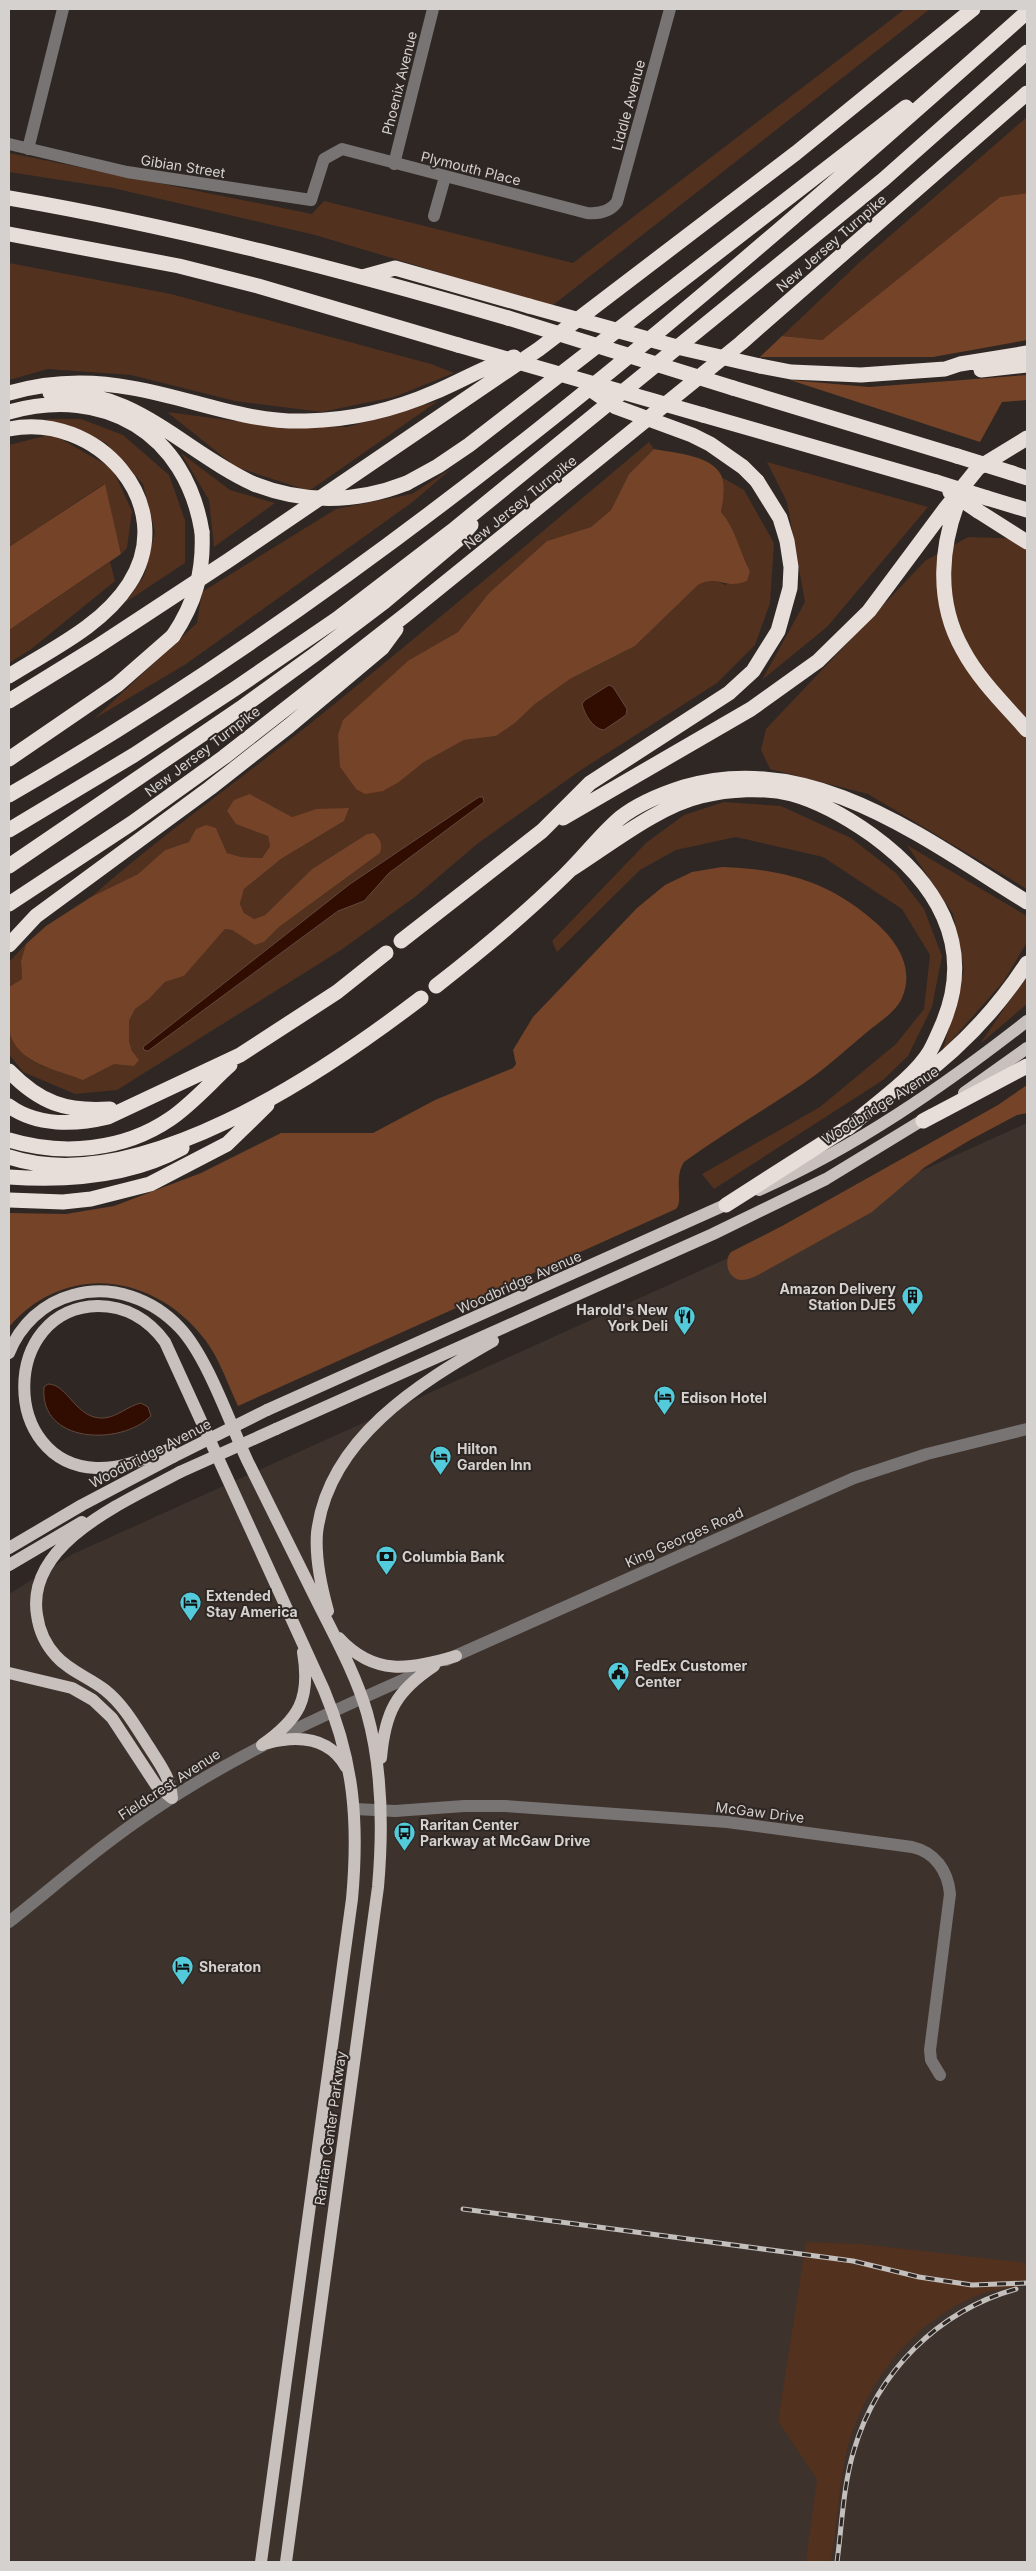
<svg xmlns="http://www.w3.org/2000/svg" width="1036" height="2571" font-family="Inter,sans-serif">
<rect width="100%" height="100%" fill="#2e2724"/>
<path fill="#3d322c" d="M 1027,1123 L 1027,2562 L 9,2562 L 9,1594 L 73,1554 Z"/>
<path fill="#53311f" d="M 905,9 L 930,9 L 552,306 L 315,235 L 113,188 L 9,172 L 9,153 L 312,214 L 324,201 L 573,263 Z
M 1027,117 L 1027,193 L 1000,197 L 822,340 L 782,336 L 861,261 Z
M 9,263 L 171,294 L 431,364 L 454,373 L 394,397 L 322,412 L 235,401 L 131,375 L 48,369 L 9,380 Z
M 438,401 L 309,491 L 236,467 L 167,412 L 273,426 L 347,427 Z
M 45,419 L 81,419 L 123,435 L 169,475 L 185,520 L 185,563 L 126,602 L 144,576 L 155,532 L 143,484 L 106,443 Z
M 52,434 L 112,468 L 132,511 L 127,548 L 121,554 L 104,484 L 9,547 L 9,445 Z
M 649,442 L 654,449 L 629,474 L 611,510 L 591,527 L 547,541 L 489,593 L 458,632 L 409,660 L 340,767 L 356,789 L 399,782 L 424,762 L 464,740 L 496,736 L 515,723 L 535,704 L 570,679 L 635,646 L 698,585 C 709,579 715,579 725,585 L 750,571 C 740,552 735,527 721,512 L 724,492 L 723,478 L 744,490 L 774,543 L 770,603 L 755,645 L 717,683 L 581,770 L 477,844 L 415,897 L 341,950 L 117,1090 L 75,1094 L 23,1072 L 9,1054 L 9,1029 C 15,1050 33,1067 56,1069 C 68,1071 117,1055 132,1051 L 129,1041 L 129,1021 L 135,1009 L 149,999 L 165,982 L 184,976 L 225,929 L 232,930 L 255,945 L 264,942 L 279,927 L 380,853 C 383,844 381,840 374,833 L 367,834 L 312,869 L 265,915 L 254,919 L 244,913 L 240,904 L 244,889 L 281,859 L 344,821 L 316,809 L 292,817 L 250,794 L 268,836 L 270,846 L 262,858 L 241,857 L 227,853 L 216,828 L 189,842 L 165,850 L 138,874 L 91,897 C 162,835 238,781 311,723 C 425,631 537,536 649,442 Z
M 181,453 L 230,490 L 275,503 L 214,547 L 209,500 Z
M 767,462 L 928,507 L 827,627 L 762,680 L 805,602 L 787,502 Z
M 452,468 L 414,501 L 186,664 L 94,719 L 197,623 L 202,592 L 336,509 L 412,494 Z
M 968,537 L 1027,539 L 1027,889 L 868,794 L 770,769 L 761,750 L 766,729 L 925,561 Z
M 110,562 L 115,581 L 30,650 L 9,663 L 9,630 Z
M 724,802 L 781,806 L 851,838 L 896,873 L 924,909 L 942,956 L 932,1007 L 908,1056 L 883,1080 L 714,1189 L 702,1174 L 820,1107 L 896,1044 L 924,1009 L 930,955 L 902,909 L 823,857 L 736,837 L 676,850 L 640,870 L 557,952 L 552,941 L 646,843 L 684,815 Z
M 907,845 L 1027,916 L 1027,942 L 1004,981 L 943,1050 L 964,969 L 953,914 Z
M 26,944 L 21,961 L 22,979 L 9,987 L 9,962 Z
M 1027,975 L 1027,1004 L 980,1044 Z
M 806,2242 L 861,2244 L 1027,2263 L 1027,2285 C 1012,2288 993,2289 979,2295 C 910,2321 857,2393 844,2464 C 838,2496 836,2530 831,2562 L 806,2562 L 817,2479 L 778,2421 Z"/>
<path fill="#754327" d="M 1027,193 L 1027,340 L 933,357 L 760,357 L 782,336 L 822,340 L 1000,197 Z
M 1027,375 L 1027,400 L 1002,402 L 980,442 L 790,380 L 869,387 Z
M 654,449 C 674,453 717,455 723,480 C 725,491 723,501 721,512 C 735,527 740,552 750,571 L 747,581 C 723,590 719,574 698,585 L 635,646 L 570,679 L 535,704 L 515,723 L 496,736 L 464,740 L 424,762 L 399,782 L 383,791 L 365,794 L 356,789 L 340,767 L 338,735 L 343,720 L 409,660 L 458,632 L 489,593 L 547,541 L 591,527 L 611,510 L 629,474 Z
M 105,484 L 121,554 L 9,630 L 9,547 Z
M 250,794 L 292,817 L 316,809 L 349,808 L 344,821 L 281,859 L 244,889 L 240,904 L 244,913 L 254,919 L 265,915 L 312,869 L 367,834 L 374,833 C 381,840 383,844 380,853 L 279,927 L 264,942 L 255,945 L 232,930 L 225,929 L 184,976 L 165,982 L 149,999 L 135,1009 L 129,1021 L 129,1041 L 132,1051 L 139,1060 L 134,1066 L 114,1064 L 83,1080 C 56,1069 16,1064 9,1030 C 7,1017 9,1001 9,987 L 22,979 L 21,961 L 26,944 L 46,926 L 91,897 L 138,874 L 165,850 L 189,842 L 196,829 L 206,825 L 216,828 L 227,853 L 241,857 L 262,858 L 270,846 L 268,836 L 236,824 L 227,811 L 234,800 Z
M 722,867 C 782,869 829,881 875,922 C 897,941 915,968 902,998 C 896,1012 878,1023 867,1032 C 849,1047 832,1063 814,1076 C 772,1106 726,1131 684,1162 C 673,1179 684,1201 676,1209 L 238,1406 C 228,1385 220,1360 206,1341 C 155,1273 66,1261 9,1327 L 9,1213 L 66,1214 L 114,1206 L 201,1173 L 281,1133 L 373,1133 L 435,1100 L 513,1068 L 516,1064 L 513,1050 L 533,1017 L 637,908 L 665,885 L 692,872 Z
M 1027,1085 L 1027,1113 L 1017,1115 L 970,1140 L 925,1167 L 872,1212 L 758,1275 C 754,1277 747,1280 742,1280 C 728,1280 723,1261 731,1252 L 782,1226 L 998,1105 Z"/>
<path fill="#300d00" stroke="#62483e" d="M 609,685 L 613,687 L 627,709 L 626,715 L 604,730 C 593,729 585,715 582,704 L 585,700 Z
M 479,797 L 483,797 L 484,802 L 389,873 L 364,901 L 338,911 L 148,1051 L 144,1050 L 143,1047 L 350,884 Z
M 48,1384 C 68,1384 76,1420 104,1418 C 117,1417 128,1406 141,1403 L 148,1407 L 151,1416 C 121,1446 39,1444 44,1387 Z"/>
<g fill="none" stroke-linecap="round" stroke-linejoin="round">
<path stroke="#787473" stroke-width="12" d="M 9,144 L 127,172 L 311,200 L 324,159 L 342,149 L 587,213 C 599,214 610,212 617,202 L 670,9
M 28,149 L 63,9
M 394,164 L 433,9
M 434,216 L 445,177
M 446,1660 L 854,1478 L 927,1454 L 1027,1429
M 355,1809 L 395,1811 L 464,1806 L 505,1806 L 727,1822 L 912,1847 C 935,1852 948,1871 950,1894 L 930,2050 L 931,2060 L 940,2075
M 9,1922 C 56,1885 102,1844 152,1811 C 237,1753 330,1712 423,1671"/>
<path stroke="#c7c0bd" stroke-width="12" d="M 964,1093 L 1027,1048
M 759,1190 C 856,1147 944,1086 1027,1021
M 9,1353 C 20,1325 43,1303 73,1295 C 112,1284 153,1299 180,1328 C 208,1358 230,1424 248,1462 C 271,1509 294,1555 317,1601 C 335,1637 356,1675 367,1713 C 383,1770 383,1830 378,1887 L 286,2562
M 267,1410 L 734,1201
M 276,1429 L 713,1234 L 826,1179 L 931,1115
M 170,1449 C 147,1458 122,1469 96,1468 C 0,1464 0,1308 98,1306 C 126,1306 149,1320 165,1342 L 324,1690 C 354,1761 359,1822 352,1899 L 261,2562
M 9,1548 L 82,1505 L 173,1457
M 9,1565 L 82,1522
M 328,1611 C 321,1586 315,1559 317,1533 C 328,1439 419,1383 493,1341
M 339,1638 C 374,1676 410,1670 456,1656
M 9,1673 L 72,1688 L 93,1700 L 112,1718 L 156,1785 L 172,1798
M 268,1743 C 299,1735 329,1737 346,1767
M 262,1745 C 299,1719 311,1699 303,1652
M 381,1758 C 385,1712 396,1691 434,1666
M 172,1798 C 171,1778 159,1763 149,1747 C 136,1727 124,1705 105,1690 C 90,1678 69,1671 56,1656 C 45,1644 39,1630 37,1615 C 25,1542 129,1500 180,1472"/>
<path stroke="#e7deda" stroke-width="15" d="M 9,198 C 178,227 343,270 508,318
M 9,234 L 179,266 L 258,286 L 458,345
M 366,276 L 395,268 L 529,306
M 760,366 L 791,372 L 861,375 L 945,369 L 960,364 L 1027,353
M 981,370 L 1027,365
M 733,388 L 957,456
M 9,393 C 50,381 90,380 132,388 C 191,398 246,423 306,421 C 350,420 394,410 435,392 C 461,381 486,366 514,357
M 50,393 C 133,387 184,452 254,484
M 9,412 C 105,385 186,433 202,532
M 703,415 L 936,482
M 9,429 C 96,411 181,504 129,584 C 102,626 50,650 9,676
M 1012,473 L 1027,478
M 407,483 L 438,466 L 469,445 L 906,107
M 962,492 C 940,543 935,601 963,650 C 979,680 1005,705 1027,730
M 987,498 L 1027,510
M 978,511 L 1027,542
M 9,701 L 95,648 L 229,560 L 539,349 L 796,153 L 973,9
M 9,759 L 117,685 L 173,636
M 9,795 C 381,581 708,296 1027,12
M 563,818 L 751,709 L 818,661 L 869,611 L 945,509 L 978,468 L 1027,438
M 9,830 L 134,755 L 236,688 L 337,619 L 452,531 L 884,179 L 1027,52
M 9,866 L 241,708 L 314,655 L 384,602 L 460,538 L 471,525
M 570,870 C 608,846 658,806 701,796 C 729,789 764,787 792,794 C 821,802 848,818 872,835 C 935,881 976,944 943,1023 C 939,1032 935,1042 930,1051 C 914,1078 872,1106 848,1128
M 9,904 L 132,823 L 224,757 L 408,613 L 741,343 L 1027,93
M 401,941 L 542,831 L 590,783 L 729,693 L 753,671 L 778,631 L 790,588 L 791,567 L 787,541 L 780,518 L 757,481
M 9,945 L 36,916 L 210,788 L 289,726 L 382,648 L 396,629
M 436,986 C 481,951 524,915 565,875 C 584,857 600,835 620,818 C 639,803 662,794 684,787 C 811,749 926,840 1027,902
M 9,1071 C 40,1103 66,1112 110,1109
M 908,1087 C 956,1052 995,1013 1027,963
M 9,1106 C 37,1126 75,1125 108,1117 L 240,1055 L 337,992 L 386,953
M 923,1121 L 1027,1066
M 9,1140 C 62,1156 123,1151 170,1119 C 192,1104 211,1082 230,1065
M 9,1157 C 138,1199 323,1073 421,998
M 9,1177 C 68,1181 130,1177 182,1148
M 9,1200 L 63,1202 L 91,1199 L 150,1184 L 227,1144 L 267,1105
M 726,1205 L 856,1122"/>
<defs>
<path id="rail" d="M 463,2209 L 853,2261 L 919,2277 L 972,2285 L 1027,2283
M 837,2562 C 842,2525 843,2486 854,2450 C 877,2372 938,2311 1016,2289"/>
</defs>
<use href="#rail" stroke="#c3bfbd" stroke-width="5"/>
<use href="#rail" stroke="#2e2724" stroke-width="3" stroke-dasharray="9" stroke-linecap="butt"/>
<path stroke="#c7c0bd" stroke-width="12" d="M 173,1457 L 267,1410
M 180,1472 L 276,1429"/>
<path stroke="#e7deda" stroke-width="15" d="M 529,306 L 677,347 L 760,366
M 508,318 L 733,388
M 458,345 L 703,415
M 587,387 L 616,407 L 692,435 L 710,444 L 743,467 L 757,481
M 957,456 L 1012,473
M 936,482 L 987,498
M 254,484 C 305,504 356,503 407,483
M 950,492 L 978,511
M 173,636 C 195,603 204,572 202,532"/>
</g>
<defs>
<symbol id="building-pin" viewBox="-11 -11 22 30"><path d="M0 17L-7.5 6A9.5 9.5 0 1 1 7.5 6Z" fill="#53cbda" stroke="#2e2724"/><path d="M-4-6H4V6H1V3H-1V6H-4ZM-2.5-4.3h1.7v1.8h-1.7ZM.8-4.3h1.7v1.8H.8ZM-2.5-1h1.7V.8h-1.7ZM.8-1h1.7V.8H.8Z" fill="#111"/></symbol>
<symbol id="restaurant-pin" viewBox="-11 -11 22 30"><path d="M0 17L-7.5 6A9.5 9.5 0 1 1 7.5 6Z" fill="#53cbda" stroke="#2e2724"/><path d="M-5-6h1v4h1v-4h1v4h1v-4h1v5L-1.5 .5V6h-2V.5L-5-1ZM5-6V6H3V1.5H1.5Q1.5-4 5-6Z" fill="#111"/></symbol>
<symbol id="hotel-pin" viewBox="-11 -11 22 30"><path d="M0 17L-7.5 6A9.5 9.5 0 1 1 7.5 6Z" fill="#53cbda" stroke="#2e2724"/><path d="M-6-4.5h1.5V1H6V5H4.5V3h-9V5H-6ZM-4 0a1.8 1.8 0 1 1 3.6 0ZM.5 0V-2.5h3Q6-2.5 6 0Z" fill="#111"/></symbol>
<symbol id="bank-pin" viewBox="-11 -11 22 30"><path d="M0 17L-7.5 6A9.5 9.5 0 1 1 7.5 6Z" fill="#53cbda" stroke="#2e2724"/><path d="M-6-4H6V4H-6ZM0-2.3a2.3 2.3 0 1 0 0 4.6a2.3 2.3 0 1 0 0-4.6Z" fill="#111"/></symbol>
<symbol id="civic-pin" viewBox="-11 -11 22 30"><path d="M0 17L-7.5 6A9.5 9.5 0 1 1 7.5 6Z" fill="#53cbda" stroke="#2e2724"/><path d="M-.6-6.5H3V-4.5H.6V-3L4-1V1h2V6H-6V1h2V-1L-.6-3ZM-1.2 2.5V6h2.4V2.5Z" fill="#111"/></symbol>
<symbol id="bus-pin" viewBox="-11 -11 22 30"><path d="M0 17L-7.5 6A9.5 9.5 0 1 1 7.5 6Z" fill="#53cbda" stroke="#2e2724"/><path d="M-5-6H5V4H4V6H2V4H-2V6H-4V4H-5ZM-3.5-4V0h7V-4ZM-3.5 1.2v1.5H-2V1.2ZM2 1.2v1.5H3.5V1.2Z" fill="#111"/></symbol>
</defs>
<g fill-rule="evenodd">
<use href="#building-pin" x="900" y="1284" width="25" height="34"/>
<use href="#restaurant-pin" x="672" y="1304" width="25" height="34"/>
<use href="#hotel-pin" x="652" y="1384" width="25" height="34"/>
<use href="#hotel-pin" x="428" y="1444" width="25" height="34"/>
<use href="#bank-pin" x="374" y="1544" width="25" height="34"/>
<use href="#hotel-pin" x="178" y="1590" width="25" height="34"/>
<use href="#civic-pin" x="606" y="1660" width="25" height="34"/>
<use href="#bus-pin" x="392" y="1820" width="25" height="34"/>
<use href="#hotel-pin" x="170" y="1954" width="25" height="34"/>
</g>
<g text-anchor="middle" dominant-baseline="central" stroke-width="4" stroke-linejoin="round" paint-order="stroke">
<g font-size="14" fill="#d5d1cf" stroke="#2e2724">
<text transform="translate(399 83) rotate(-76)">Phoenix Avenue</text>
<text transform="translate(628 105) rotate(-75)">Liddle Avenue</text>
<text transform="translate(183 166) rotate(9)">Gibian Street</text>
<text transform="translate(471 168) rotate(14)">Plymouth Place</text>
<text transform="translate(831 243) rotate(-41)">New Jersey Turnpike</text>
<text transform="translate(520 502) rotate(-39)">New Jersey Turnpike</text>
<text transform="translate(202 751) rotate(-37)">New Jersey Turnpike</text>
<text transform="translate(880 1105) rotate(-32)">Woodbridge Avenue</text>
<text transform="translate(519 1282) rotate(-24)">Woodbridge Avenue</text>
<text transform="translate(150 1453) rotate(-27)">Woodbridge Avenue</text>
<text transform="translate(684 1537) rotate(-24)">King Georges Road</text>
<text transform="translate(169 1784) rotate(-33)">Fieldcrest Avenue</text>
<text transform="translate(760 1812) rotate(7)">McGaw Drive</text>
<text transform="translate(330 2128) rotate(-82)">Raritan Center Parkway</text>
</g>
<g font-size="14" font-weight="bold" fill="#d5d1cf" stroke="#2e2724" text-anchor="start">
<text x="896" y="1288" text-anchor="end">Amazon Delivery<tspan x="896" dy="16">Station DJE5</tspan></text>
<text x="668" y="1309" text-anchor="end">Harold's New<tspan x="668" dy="16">York Deli</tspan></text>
<text x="681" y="1397">Edison Hotel</text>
<text x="457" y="1448">Hilton<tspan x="457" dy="16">Garden Inn</tspan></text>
<text x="402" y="1556">Columbia Bank</text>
<text x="206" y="1595">Extended<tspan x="206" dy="16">Stay America</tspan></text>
<text x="635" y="1665">FedEx Customer<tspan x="635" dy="16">Center</tspan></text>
<text x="420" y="1824">Raritan Center<tspan x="420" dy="16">Parkway at McGaw Drive</tspan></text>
<text x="199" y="1966">Sheraton</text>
</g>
</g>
<rect width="1036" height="2571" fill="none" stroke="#d5d1cf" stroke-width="20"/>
</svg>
